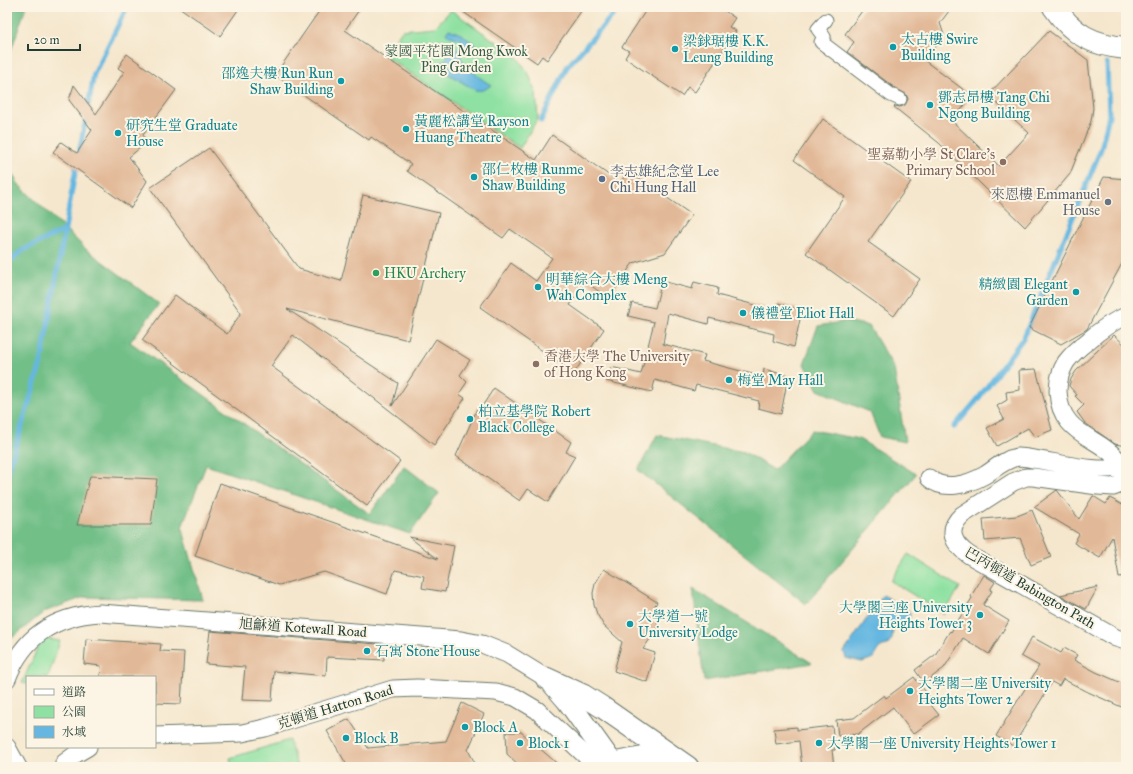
<svg xmlns="http://www.w3.org/2000/svg" width="1133" height="774" font-family="'IM FELL Great Primer','Noto Serif TC',serif">
<rect width="100%" height="100%" fill="#fcf5e5"/>
<filter id="ink" filterUnits="userSpaceOnUse"><feTurbulence type="fractalNoise" baseFrequency=".025" numOctaves="2"/><feDisplacementMap in="SourceGraphic" scale="8" xChannelSelector="R" yChannelSelector="G"/><feConvolveMatrix kernelMatrix="1 2 1 2 8 2 1 2 1" color-interpolation-filters="sRGB"/></filter>
<filter id="wash" filterUnits="userSpaceOnUse"><feTurbulence type="fractalNoise" baseFrequency=".012" numOctaves="4" result="noise"/><feDisplacementMap in="SourceGraphic" scale="16" xChannelSelector="R" yChannelSelector="G"/><feGaussianBlur stdDeviation="0.9" result="paint"/><feColorMatrix in="noise" values="0 0 0 0 0 0 0 0 0 0 0 0 0 0 0 0 0 1.4 0 .05"/><feComposite in="paint" operator="in"/></filter>
<g filter="url(#wash)">
<rect width="100%" height="100%" fill="#f5e7cd"/>
<path fill="#8ee1a2" stroke="#568f6b" d="M 451,10 L 516,56 L 528,72 L 536,93 L 538,118 L 520,148 L 384,55 L 402,30 L 435,27 Z
M 908,554 L 960,587 L 944,614 L 891,581 Z
M 42,638 L 60,641 L 48,677 L 27,677 L 27,684 L 22,683 Z
M 289,740 L 297,767 L 232,767 L 230,758 Z"/>
<path fill="#72bf88" stroke="#487e5e" d="M 7,7 L 26,7 L 9,56 L 7,65 Z
M 7,159 L 18,184 L 87,250 L 159,304 L 130,342 L 370,514 L 404,466 L 439,493 L 410,534 L 206,465 L 182,527 L 203,600 L 84,597 L 44,612 L 7,642 Z
M 847,321 L 869,326 L 894,368 L 905,442 L 880,437 L 870,412 L 818,390 L 804,364 L 818,326 Z
M 812,430 L 859,439 L 916,474 L 806,604 L 638,470 L 657,435 L 744,452 L 774,470 Z
M 693,589 L 812,663 L 704,681 Z"/>
<path fill="#65b7e1" stroke="#427a8a" d="M 449,29 L 463,35 L 475,45 C 454,54 459,59 473,71 C 478,77 484,81 491,85 C 485,90 482,91 475,90 L 440,69 L 439,65 L 441,62 L 446,59 L 449,53 L 465,44 L 460,39 L 447,35 L 446,33 Z
M 883,595 L 908,610 L 910,614 L 909,620 L 899,625 L 893,630 L 892,639 L 888,645 C 879,646 877,650 874,658 L 862,662 L 846,658 L 844,652 Z"/>
<g fill="none" stroke-linecap="round" stroke-linejoin="round">
<path stroke="#65b7e1" stroke-width="5" d="M 541,121 L 567,67 L 620,7
M 79,154 L 94,74 L 127,7
M 7,264 L 23,250 L 65,230
M 954,427 L 978,399 L 1024,337 L 1101,149 L 1109,115 L 1107,63
M 7,475 L 41,363 L 77,162"/>
</g>
<g id="blocks">
<path fill="#e2b998" d="M 179,7 L 240,7 L 220,36 Z
M 322,7 L 361,7 L 345,30 L 536,160 L 552,135 L 620,183 L 628,171 L 692,215 L 665,253 L 633,263 L 608,298 L 586,282 L 570,305 L 604,329 L 574,373 L 480,307 L 511,263 L 536,281 L 552,258 L 510,229 L 503,238 L 407,171 L 411,164 L 371,137 L 369,140 L 275,75 Z
M 456,7 L 584,7 L 547,60 L 542,56 L 537,63 Z
M 648,7 L 719,7 L 735,18 L 729,27 L 736,31 L 695,92 L 688,87 L 682,96 L 625,58 L 629,51 L 622,47 Z
M 865,7 L 952,7 L 940,23 L 944,35 L 925,61 L 972,96 L 952,121 L 999,166 L 1029,133 L 988,95 L 1049,31 L 1088,60 L 1093,108 L 1091,121 L 1070,174 L 1025,227 L 939,143 L 894,107 L 895,106 L 900,107 L 905,105 L 908,99 L 906,94 L 895,88 L 847,52 L 854,42 L 845,34 Z
M 127,54 L 176,90 L 143,135 L 147,142 L 129,157 L 147,181 L 131,208 L 53,152 L 61,142 L 77,153 L 92,130 L 69,100 L 74,85 L 96,114 L 124,72 L 118,68 Z
M 823,119 L 911,182 L 868,242 L 920,279 L 894,316 L 806,253 L 845,197 L 794,160 Z
M 209,148 L 299,269 L 341,281 L 363,195 L 439,213 L 408,340 L 287,309 L 398,383 L 392,406 L 436,339 L 470,360 L 460,375 L 467,382 L 459,394 L 465,398 L 434,445 L 293,335 L 271,366 L 400,461 L 367,506 L 142,340 L 175,295 L 227,334 L 241,313 L 150,188 Z
M 1104,177 L 1126,179 L 1126,256 L 1087,329 L 1061,344 L 1029,328 L 1081,222 Z
M 662,281 L 692,289 L 694,282 L 718,288 L 717,295 L 778,311 L 778,303 L 802,310 L 794,347 L 773,341 L 774,334 L 709,318 L 708,324 L 668,313 L 663,344 L 705,355 L 703,361 L 763,377 L 764,369 L 788,376 L 781,414 L 758,408 L 759,401 L 696,385 L 694,391 L 655,380 L 652,392 L 606,381 L 611,367 L 641,374 L 654,322 L 628,316 L 632,303 L 655,308 Z
M 1114,335 L 1126,346 L 1126,446 L 1115,444 L 1085,423 L 1077,412 L 1084,405 L 1075,396 L 1077,395 L 1069,386 L 1071,379 L 1076,371 Z
M 1036,369 L 1052,430 L 1035,437 L 1028,428 L 997,446 L 987,428 L 1004,419 L 997,406 L 1007,400 L 1006,392 L 1020,390 L 1019,370 Z
M 494,388 L 571,442 L 566,452 L 575,456 L 548,502 L 528,489 L 520,501 L 456,456 L 478,407 L 481,408 Z
M 90,476 L 157,479 L 151,525 L 77,525 Z
M 220,483 L 438,559 L 409,537 L 454,546 L 445,592 L 422,588 L 424,576 L 395,570 L 387,594 L 324,572 L 279,585 L 195,556 Z
M 1057,490 L 1079,519 L 1093,496 L 1106,504 L 1110,498 L 1126,507 L 1126,576 L 1119,577 L 1112,537 L 1100,558 L 1074,543 L 1079,534 L 1034,507 Z
M 1032,510 L 1051,557 L 1031,565 L 1020,538 L 985,541 L 983,519 L 1017,516 Z
M 604,569 L 657,602 L 654,607 L 658,622 L 657,629 L 643,649 L 655,653 L 647,682 L 614,671 L 622,642 L 604,626 L 597,614 L 594,605 L 593,593 L 595,584 Z
M 984,575 L 995,582 L 990,590 L 992,591 L 983,605 L 1009,621 L 989,654 L 963,638 L 944,668 L 924,683 L 915,670 L 935,655 L 950,631 L 951,632 L 972,598 L 971,596 Z
M 1098,587 L 1086,609 L 1060,595 Z
M 210,631 L 377,644 L 381,645 L 384,650 L 384,660 L 327,657 L 326,676 L 274,671 L 272,701 L 242,700 L 245,667 L 206,664 Z
M 1032,637 L 1061,653 L 1064,648 L 1077,655 L 1074,660 L 1096,672 L 1126,685 L 1126,709 L 1088,692 L 1063,679 L 1059,686 L 1052,682 L 1013,746 L 996,736 L 1039,666 L 1021,656 Z
M 86,639 L 161,644 L 160,651 L 184,652 L 181,704 L 155,703 L 155,677 L 100,677 L 101,666 L 84,664 Z
M 914,677 L 929,696 L 926,699 L 939,715 L 913,734 L 893,707 L 858,734 L 838,736 L 836,720 L 854,718 L 884,695 L 886,698 Z
M 462,703 L 484,714 L 468,750 L 477,767 L 348,767 L 327,731 L 349,719 L 368,748 L 446,741 Z
M 832,726 L 835,750 L 832,750 L 834,767 L 802,767 L 799,741 L 776,744 L 774,729 L 797,727 L 797,730 Z
M 506,732 L 521,732 L 561,767 L 521,767 L 507,754 Z"/>
</g>
</g>
<g filter="url(#ink)">
<use href="#blocks" fill-opacity="0" stroke="#6a786a" stroke-width="1"/>
<g fill="none" stroke-linecap="round" stroke-linejoin="round">
<defs>
<path id="pedestrian" d="M 826,20 L 818,29 L 824,37 L 821,42 L 891,95 L 900,99"/>
<path id="minor" d="M 1126,316 C 1111,322 1100,330 1088,341 C 1080,347 1072,354 1066,362 C 1055,380 1055,405 1069,422 C 1082,438 1104,443 1117,459 C 1123,467 1126,475 1121,484 L 1113,487 L 1098,486 L 1033,477 L 1026,477 L 1013,482 L 962,515 C 946,530 953,544 969,555 L 1116,638 L 1126,641
M 929,478 C 944,492 969,484 985,475 C 996,468 1005,459 1018,457 C 1049,459 1097,476 1126,466
M 7,679 C 23,636 55,616 100,613 L 461,640 L 482,644 L 507,654 L 546,678
M 155,736 L 242,733 L 265,728 L 393,689 L 417,688 L 496,692 L 515,697 L 537,710 L 586,756 L 612,763
M 7,747 L 18,767
M 64,763 L 76,754 L 88,747"/>
<path id="tertiary" d="M 546,678 L 583,695 L 602,707 L 688,767
M 553,684 L 567,700 L 615,767
M 612,763 L 668,753"/>
<path id="secondary" d="M 1054,7 C 1073,35 1093,45 1126,48"/>
</defs>
<use href="#pedestrian" stroke="#6a786a" stroke-width="15"/>
<use href="#minor" stroke="#6a786a" stroke-width="19"/>
<use href="#tertiary" stroke="#6a786a" stroke-width="23"/>
<use href="#secondary" stroke="#6a786a" stroke-width="24"/>
<use href="#pedestrian" stroke="#fff" stroke-width="13"/>
<use href="#minor" stroke="#fff" stroke-width="17"/>
<use href="#tertiary" stroke="#fff" stroke-width="21"/>
<use href="#secondary" stroke="#fff" stroke-width="22"/>
</g>
</g>
<g fill="#0f9aa8" stroke="#fcf5e5" stroke-width="1.5">
<circle cx="893" cy="47" r="4"/>
<circle cx="675" cy="49" r="4"/>
<circle cx="341" cy="81" r="4"/>
<circle cx="930" cy="105" r="4"/>
<circle cx="406" cy="129" r="4"/>
<circle cx="118" cy="133" r="4"/>
<circle cx="474" cy="177" r="4"/>
<circle cx="538" cy="287" r="4"/>
<circle cx="1076" cy="292" r="4"/>
<circle cx="743" cy="313" r="4"/>
<circle cx="729" cy="380" r="4"/>
<circle cx="470" cy="419" r="4"/>
<circle cx="980" cy="615" r="4"/>
<circle cx="630" cy="624" r="4"/>
<circle cx="367" cy="651" r="4"/>
<circle cx="910" cy="691" r="4"/>
<circle cx="465" cy="727" r="4"/>
<circle cx="346" cy="738" r="4"/>
<circle cx="520" cy="743" r="4"/>
<circle cx="819" cy="743" r="4"/>
</g>
<g fill="#8d6e63" stroke="#fcf5e5" stroke-width="1.5">
<circle cx="1003" cy="162" r="4"/>
<circle cx="536" cy="364" r="4"/>
</g>
<circle fill="#5c6f8a" stroke="#fcf5e5" stroke-width="1.5" cx="602" cy="179" r="4"/>
<circle fill="#6b7280" stroke="#fcf5e5" stroke-width="1.5" cx="1108" cy="202" r="4"/>
<circle fill="#2e9e5b" stroke="#fcf5e5" stroke-width="1.5" cx="376" cy="273" r="4"/>
<g text-anchor="middle" dominant-baseline="central" stroke-width="4" stroke-linejoin="round" paint-order="stroke">
<g font-size="14" fill="#0d838f" stroke="#fcf5e5" text-anchor="start">
<text x="901" y="39">太古樓 Swire<tspan x="901" dy="16">Building</tspan></text>
<text x="683" y="41">梁銶琚樓 K.K.<tspan x="683" dy="16">Leung Building</tspan></text>
<text x="333" y="73" text-anchor="end">邵逸夫樓 Run Run<tspan x="333" dy="16">Shaw Building</tspan></text>
<text x="938" y="97">鄧志昂樓 Tang Chi<tspan x="938" dy="16">Ngong Building</tspan></text>
<text x="414" y="121">黃麗松講堂 Rayson<tspan x="414" dy="16">Huang Theatre</tspan></text>
<text x="126" y="125">研究生堂 Graduate<tspan x="126" dy="16">House</tspan></text>
<text x="482" y="169">邵仁枚樓 Runme<tspan x="482" dy="16">Shaw Building</tspan></text>
<text x="546" y="279">明華綜合大樓 Meng<tspan x="546" dy="16">Wah Complex</tspan></text>
<text x="1068" y="284" text-anchor="end">精緻園 Elegant<tspan x="1068" dy="16">Garden</tspan></text>
<text x="751" y="313">儀禮堂 Eliot Hall</text>
<text x="737" y="380">梅堂 May Hall</text>
<text x="478" y="411">柏立基學院 Robert<tspan x="478" dy="16">Black College</tspan></text>
<text x="972" y="607" text-anchor="end">大學閣三座 University<tspan x="972" dy="16">Heights Tower 3</tspan></text>
<text x="638" y="616">大學道一號<tspan x="638" dy="16">University Lodge</tspan></text>
<text x="375" y="651">石寓 Stone House</text>
<text x="918" y="683">大學閣二座 University<tspan x="918" dy="16">Heights Tower 2</tspan></text>
<text x="473" y="727">Block A</text>
<text x="354" y="738">Block B</text>
<text x="528" y="743">Block 1</text>
<text x="827" y="743">大學閣一座 University Heights Tower 1</text>
</g>
<g font-size="14" fill="#355e4a" stroke="#fcf5e5">
<text x="456" y="51">蒙國平花園 Mong Kwok<tspan x="456" dy="16">Ping Garden</tspan></text>
</g>
<g font-size="14" fill="#785e54" stroke="#fcf5e5" text-anchor="end">
<text x="995" y="154">聖嘉勒小學 St Clare's<tspan x="995" dy="16">Primary School</tspan></text>
<text x="544" y="356" text-anchor="start">香港大學 The University<tspan x="544" dy="16">of Hong Kong</tspan></text>
</g>
<g font-size="14" fill="#4e5e75" stroke="#fcf5e5" text-anchor="start">
<text x="610" y="171">李志雄紀念堂 Lee<tspan x="610" dy="16">Chi Hung Hall</tspan></text>
</g>
<g font-size="14" fill="#5b616d" stroke="#fcf5e5" text-anchor="end">
<text x="1100" y="194">來恩樓 Emmanuel<tspan x="1100" dy="16">House</tspan></text>
</g>
<g font-size="14" fill="#27864d" stroke="#fcf5e5" text-anchor="start">
<text x="384" y="273">HKU Archery</text>
</g>
<g font-size="14" fill="#1f3d34" stroke="#fcf5e5">
<text transform="translate(1030 588) rotate(30)">巴丙頓道 Babington Path</text>
<text transform="translate(303 628) rotate(4)">旭龢道 Kotewall Road</text>
<text transform="translate(335 707) rotate(-17)">克頓道 Hatton Road</text>
</g>
</g>
<rect width="1133" height="774" fill="none" stroke="#fcf5e5" stroke-width="24"/>
<rect x="26" y="676" width="130" height="72" fill="#fcf5e5" stroke="#a4ab9e"/>
<rect x="34" y="689" width="20" height="6" fill="#ffffff" stroke="#a4ab9e"/>
<text x="62" y="696" font-size="12" fill="#1f3d34">道路</text>
<rect x="34" y="706" width="20" height="12" fill="#8ee1a2" stroke="#a4ab9e"/>
<text x="62" y="716" font-size="12" fill="#1f3d34">公園</text>
<rect x="34" y="726" width="20" height="12" fill="#65b7e1" stroke="#a4ab9e"/>
<text x="62" y="736" font-size="12" fill="#1f3d34">水域</text>
<path d="M28 44v6h52v-6" fill="none" stroke="#1f3d34" stroke-width="2"/>
<text x="34" y="44" font-size="12" fill="#1f3d34" stroke="#fcf5e5" stroke-width="3" paint-order="stroke">20 m</text>
</svg>
